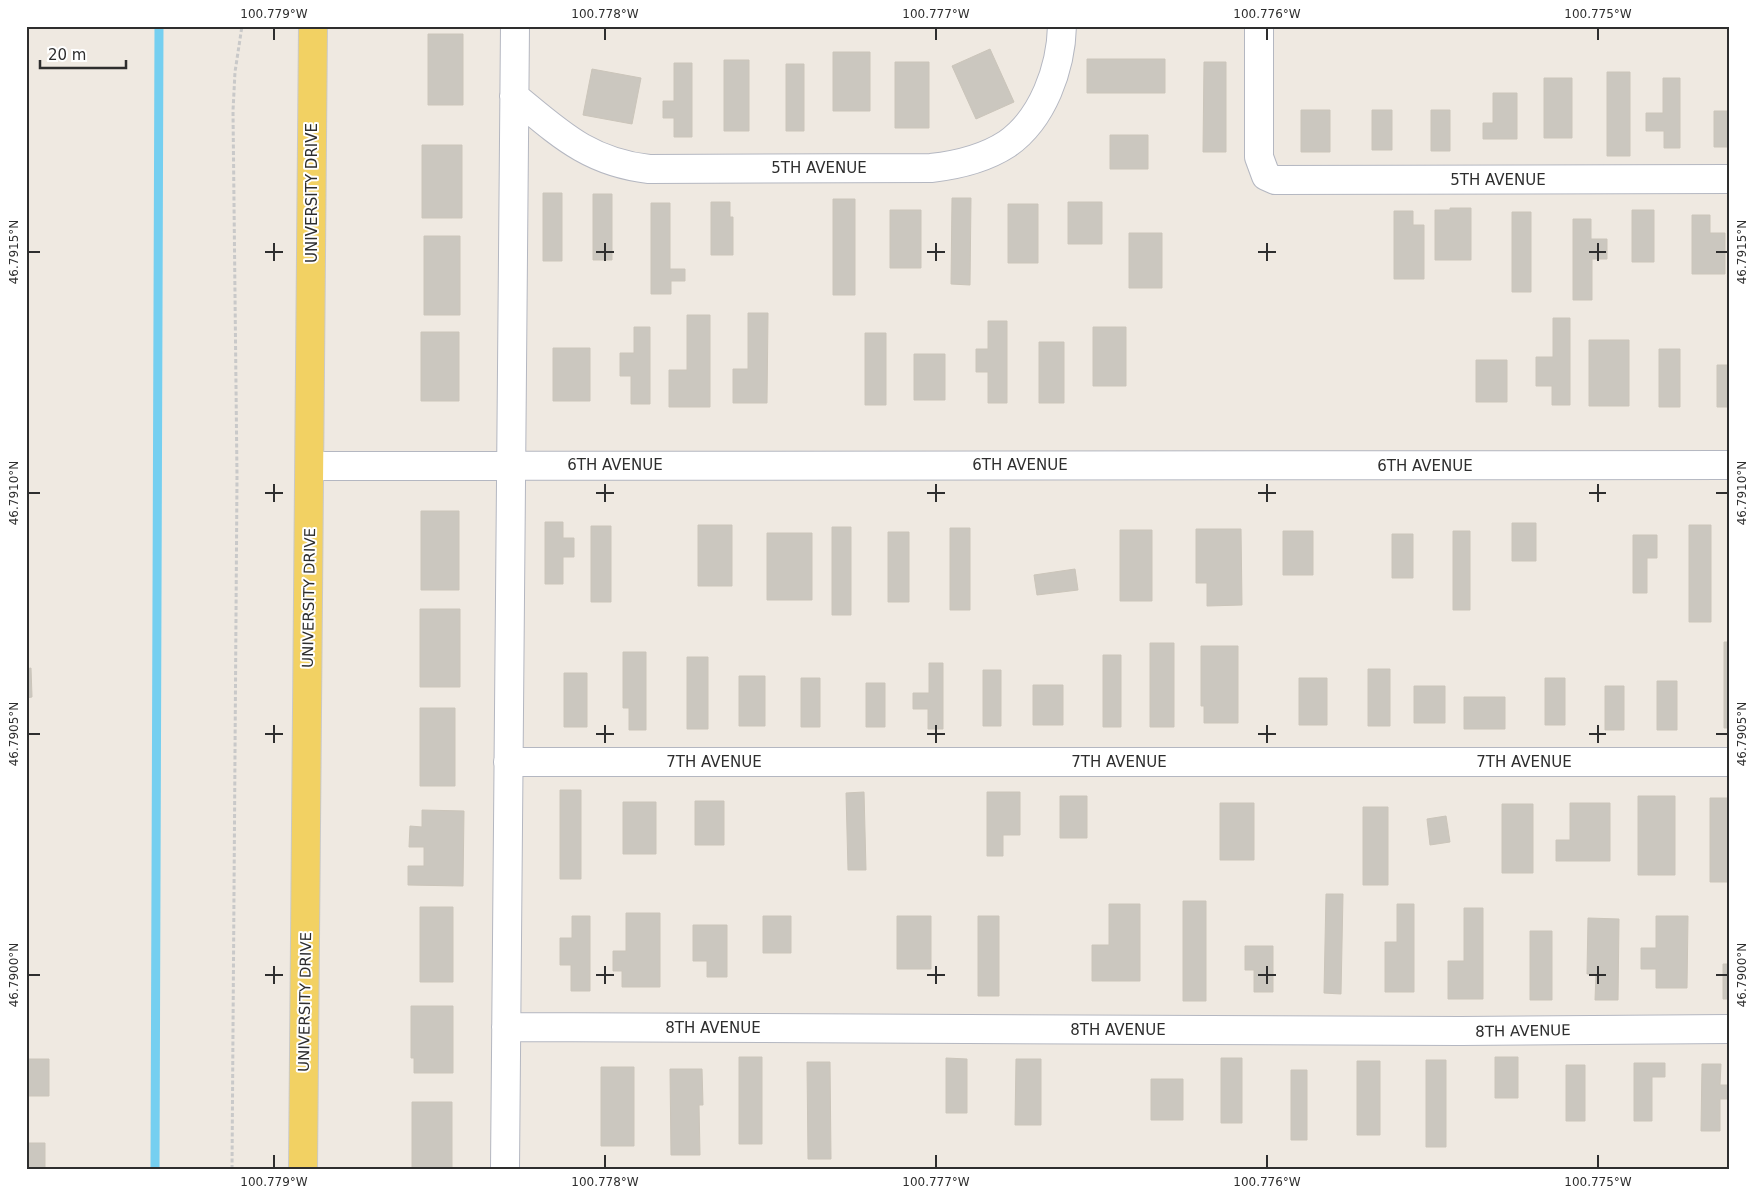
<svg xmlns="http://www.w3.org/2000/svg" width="1756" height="1195" font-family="'DejaVu Sans',sans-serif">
<rect width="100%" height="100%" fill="#efe9e1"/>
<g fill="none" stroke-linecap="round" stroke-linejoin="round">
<path stroke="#75cff0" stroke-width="9" d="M 155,1169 L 159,26"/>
</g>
<path fill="#cbc7bf" stroke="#cbc5ba" d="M 428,34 L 463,34 L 463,105 L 428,105 Z
M 990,49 L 1014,102 L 976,119 L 952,66 Z
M 833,52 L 870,52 L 870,111 L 833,111 Z
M 1087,59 L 1165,59 L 1165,93 L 1087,93 Z
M 724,60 L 749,60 L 749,131 L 724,131 Z
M 895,62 L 929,62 L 929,128 L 895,128 Z
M 1204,62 L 1226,62 L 1226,152 L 1203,152 Z
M 674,63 L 692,63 L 692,137 L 674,137 L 674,118 L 663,118 L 663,101 L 674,101 Z
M 786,64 L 804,64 L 804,131 L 786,131 Z
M 592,69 L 641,78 L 632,124 L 583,115 Z
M 1607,72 L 1630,72 L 1630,156 L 1607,156 Z
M 1544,78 L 1572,78 L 1572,138 L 1544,138 Z
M 1663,78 L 1680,78 L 1680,148 L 1664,148 L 1664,131 L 1646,131 L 1646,113 L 1663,113 Z
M 1493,93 L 1517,93 L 1517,139 L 1483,139 L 1483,123 L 1493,123 Z
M 1301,110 L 1330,110 L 1330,152 L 1301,152 Z
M 1372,110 L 1392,110 L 1392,150 L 1372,150 Z
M 1431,110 L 1450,110 L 1450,151 L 1431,151 Z
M 1714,111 L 1730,111 L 1730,147 L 1714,147 Z
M 1110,135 L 1148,135 L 1148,169 L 1110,169 Z
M 422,145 L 462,145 L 462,218 L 422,218 Z
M 543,193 L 562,193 L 562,261 L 543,261 Z
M 593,194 L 612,194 L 612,260 L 593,260 Z
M 952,198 L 971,198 L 970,285 L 951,284 Z
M 833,199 L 855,199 L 855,295 L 833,295 Z
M 711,202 L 730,202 L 730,217 L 733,217 L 733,255 L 711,255 Z
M 1068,202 L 1102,202 L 1102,244 L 1068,244 Z
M 651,203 L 670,203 L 670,269 L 685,269 L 685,281 L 671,281 L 671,294 L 651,294 Z
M 1008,204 L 1038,204 L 1038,263 L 1008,263 Z
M 1450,208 L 1471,208 L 1471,260 L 1435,260 L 1435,210 L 1450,210 Z
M 890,210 L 921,210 L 921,268 L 890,268 Z
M 1632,210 L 1654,210 L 1654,262 L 1632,262 Z
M 1394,211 L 1413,211 L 1413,225 L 1424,225 L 1424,279 L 1394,279 Z
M 1512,212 L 1531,212 L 1531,292 L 1512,292 Z
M 1692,215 L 1710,215 L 1710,233 L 1725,233 L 1725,274 L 1692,274 Z
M 1573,219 L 1591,219 L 1591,239 L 1607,239 L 1607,259 L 1592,259 L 1592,300 L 1573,300 Z
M 1129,233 L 1162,233 L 1162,288 L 1129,288 Z
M 424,236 L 460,236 L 460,315 L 424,315 Z
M 748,313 L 768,313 L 767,403 L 733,403 L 733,369 L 748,369 Z
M 687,315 L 710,315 L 710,407 L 669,407 L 669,370 L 687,370 Z
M 1553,318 L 1570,318 L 1570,405 L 1552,405 L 1552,386 L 1536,386 L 1536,357 L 1553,357 Z
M 988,321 L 1007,321 L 1007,403 L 988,403 L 988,372 L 976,372 L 976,349 L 988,349 Z
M 634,327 L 650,327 L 650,404 L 631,404 L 631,376 L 620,376 L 620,353 L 634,353 Z
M 1093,327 L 1126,327 L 1126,386 L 1093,386 Z
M 421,332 L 459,332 L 459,401 L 421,401 Z
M 865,333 L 886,333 L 886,405 L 865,405 Z
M 1589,340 L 1629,340 L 1629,406 L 1589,406 Z
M 1039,342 L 1064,342 L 1064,403 L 1039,403 Z
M 553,348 L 590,348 L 590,401 L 553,401 Z
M 1659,349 L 1680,349 L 1680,407 L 1659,407 Z
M 914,354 L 945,354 L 945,400 L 914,400 Z
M 1476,360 L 1507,360 L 1507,402 L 1476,402 Z
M 1717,365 L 1730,365 L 1730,407 L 1717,407 Z
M 421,511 L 459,511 L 459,590 L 421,590 Z
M 545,522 L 563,522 L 563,538 L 574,538 L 574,557 L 563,557 L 563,584 L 545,584 Z
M 1512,523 L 1536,523 L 1536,561 L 1512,561 Z
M 698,525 L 732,525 L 732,586 L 698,586 Z
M 1689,525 L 1711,525 L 1711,622 L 1689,622 Z
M 591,526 L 611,526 L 611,602 L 591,602 Z
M 832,527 L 851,527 L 851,615 L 832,615 Z
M 950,528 L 970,528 L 970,610 L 950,610 Z
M 1196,529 L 1241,529 L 1242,605 L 1207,606 L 1207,583 L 1196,583 Z
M 1120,530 L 1152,530 L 1152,601 L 1120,601 Z
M 1283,531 L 1313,531 L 1313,575 L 1283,575 Z
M 1453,531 L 1470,531 L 1470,610 L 1453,610 Z
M 888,532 L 909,532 L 909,602 L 888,602 Z
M 767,533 L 812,533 L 812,600 L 767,600 Z
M 1392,534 L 1413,534 L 1413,578 L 1392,578 Z
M 1633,535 L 1657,535 L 1657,558 L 1647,558 L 1647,593 L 1633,593 Z
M 1075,569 L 1078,590 L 1037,595 L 1034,575 Z
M 420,609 L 460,609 L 460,687 L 420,687 Z
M 1724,642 L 1730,642 L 1730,728 L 1724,728 Z
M 1150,643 L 1174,643 L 1174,727 L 1150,727 Z
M 1201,646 L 1238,646 L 1238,723 L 1204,723 L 1204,706 L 1201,706 Z
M 623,652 L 646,652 L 646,730 L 629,730 L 629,708 L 623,708 Z
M 1103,655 L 1121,655 L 1121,727 L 1103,727 Z
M 687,657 L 708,657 L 708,729 L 687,729 Z
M 929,663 L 943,663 L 943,729 L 928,729 L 928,709 L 913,709 L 913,693 L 929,693 Z
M 31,668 L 32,697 L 26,698 L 26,669 Z
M 1368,669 L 1390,669 L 1390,726 L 1368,726 Z
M 983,670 L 1001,670 L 1001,726 L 983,726 Z
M 564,673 L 587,673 L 587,727 L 564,727 Z
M 739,676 L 765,676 L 765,726 L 739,726 Z
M 801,678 L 820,678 L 820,727 L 801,727 Z
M 1299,678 L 1327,678 L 1327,725 L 1299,725 Z
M 1545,678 L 1565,678 L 1565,725 L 1545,725 Z
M 1657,681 L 1677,681 L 1677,730 L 1657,730 Z
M 866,683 L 885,683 L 885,727 L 866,727 Z
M 1033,685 L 1063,685 L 1063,725 L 1033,725 Z
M 1414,686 L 1445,686 L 1445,723 L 1414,723 Z
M 1605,686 L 1624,686 L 1624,730 L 1605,730 Z
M 1464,697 L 1505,697 L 1505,729 L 1464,729 Z
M 420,708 L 455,708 L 455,786 L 420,786 Z
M 560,790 L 581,790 L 581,879 L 560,879 Z
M 864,792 L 866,870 L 848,870 L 846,793 Z
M 987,792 L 1020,792 L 1020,835 L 1003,835 L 1003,856 L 987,856 Z
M 1060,796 L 1087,796 L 1087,838 L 1060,838 Z
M 1638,796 L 1675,796 L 1675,875 L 1638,875 Z
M 1710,798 L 1729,798 L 1729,882 L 1710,882 Z
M 695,801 L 724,801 L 724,845 L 695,845 Z
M 623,802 L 656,802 L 656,854 L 623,854 Z
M 1220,803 L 1254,803 L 1254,860 L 1220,860 Z
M 1570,803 L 1610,803 L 1610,861 L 1556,861 L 1556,840 L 1570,840 Z
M 1502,804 L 1533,804 L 1533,873 L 1502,873 Z
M 1363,807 L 1388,807 L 1388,885 L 1363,885 Z
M 422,810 L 464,811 L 463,886 L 408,885 L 408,866 L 424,866 L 424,847 L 409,847 L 410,826 L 422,827 Z
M 1446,816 L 1450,842 L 1430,845 L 1427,819 Z
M 1326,894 L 1343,894 L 1341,994 L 1324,993 Z
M 1183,901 L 1206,901 L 1206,1001 L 1183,1001 Z
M 1109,904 L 1140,904 L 1140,981 L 1092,981 L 1092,945 L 1109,945 Z
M 1397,904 L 1414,904 L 1414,992 L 1385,992 L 1385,942 L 1397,942 Z
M 420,907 L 453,907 L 453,982 L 420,982 Z
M 1464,908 L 1483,908 L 1483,999 L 1448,999 L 1448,961 L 1464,961 Z
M 626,913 L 660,913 L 660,987 L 622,987 L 622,971 L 613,971 L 613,951 L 626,951 Z
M 572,916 L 590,916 L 590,991 L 571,991 L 571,965 L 560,965 L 560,938 L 572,938 Z
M 763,916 L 791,916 L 791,953 L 763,953 Z
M 897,916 L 931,916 L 931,969 L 897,969 Z
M 978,916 L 999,916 L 999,996 L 978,996 Z
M 1656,916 L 1688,916 L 1687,988 L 1656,988 L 1656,969 L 1641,969 L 1641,948 L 1656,948 Z
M 1588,918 L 1619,919 L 1618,1000 L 1595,1000 L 1596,974 L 1587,974 Z
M 693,925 L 727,925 L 727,977 L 707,977 L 707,961 L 693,961 Z
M 1530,931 L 1552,931 L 1552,1000 L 1530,1000 Z
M 1245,946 L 1273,946 L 1273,992 L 1254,992 L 1254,970 L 1245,970 Z
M 1723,964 L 1730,964 L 1730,999 L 1723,999 Z
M 411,1006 L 453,1006 L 453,1073 L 414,1073 L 414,1058 L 411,1058 Z
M 739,1057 L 762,1057 L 762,1144 L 739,1144 Z
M 1495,1057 L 1518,1057 L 1518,1098 L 1495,1098 Z
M 946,1058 L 967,1059 L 967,1113 L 946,1113 Z
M 1221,1058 L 1242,1058 L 1242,1123 L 1221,1123 Z
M 26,1059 L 49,1059 L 49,1096 L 26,1096 Z
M 1016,1059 L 1041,1059 L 1041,1125 L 1015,1125 Z
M 1426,1060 L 1446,1060 L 1446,1147 L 1426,1147 Z
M 1357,1061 L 1380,1061 L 1380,1135 L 1357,1135 Z
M 807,1062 L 830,1062 L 831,1159 L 808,1159 Z
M 1634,1063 L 1665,1063 L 1665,1077 L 1652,1077 L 1652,1121 L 1634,1121 Z
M 1702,1064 L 1721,1064 L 1720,1085 L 1730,1085 L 1730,1099 L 1720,1099 L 1720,1131 L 1701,1131 Z
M 1566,1065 L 1585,1065 L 1585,1121 L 1566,1121 Z
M 601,1067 L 634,1067 L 634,1146 L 601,1146 Z
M 670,1069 L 702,1069 L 703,1105 L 699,1105 L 700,1155 L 671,1155 Z
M 1291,1070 L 1307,1070 L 1307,1140 L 1291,1140 Z
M 1151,1079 L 1183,1079 L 1183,1120 L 1151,1120 Z
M 412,1102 L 452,1102 L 452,1169 L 412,1169 Z
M 26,1143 L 45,1143 L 45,1169 L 26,1169 Z"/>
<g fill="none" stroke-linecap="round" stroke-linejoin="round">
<defs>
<path id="minor" d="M 1259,26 L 1259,157 L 1266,176 L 1275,180 L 1730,179
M 514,96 C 559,133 588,162 649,169 L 931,168 C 958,165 984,159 1007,144 C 1043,119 1061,68 1062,26
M 310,466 L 1730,465
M 508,762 L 1730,762
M 506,1027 L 1460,1031 L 1730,1029
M 505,1169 L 515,26"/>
<path id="major" d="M 303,1169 L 313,26"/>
</defs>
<use href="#minor" stroke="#b4b7c1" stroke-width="30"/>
<use href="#major" stroke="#c9c9c9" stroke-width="30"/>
<path stroke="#c9c9c9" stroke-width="3" stroke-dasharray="4 2.5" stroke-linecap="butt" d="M 232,1169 L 237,477 L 233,111 L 235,72 L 242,26"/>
<use href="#minor" stroke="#fff" stroke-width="28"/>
<use href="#major" stroke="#f2d163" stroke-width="28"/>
</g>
<path fill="none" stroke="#2e2e2e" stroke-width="2" d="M 274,28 L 274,40M 605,28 L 605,40M 936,28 L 936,40M 1267,28 L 1267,40M 1598,28 L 1598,40M 274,243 L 274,261M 605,243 L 605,261M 936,243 L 936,261M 1267,243 L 1267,261M 1598,243 L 1598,261M 28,252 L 40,252M 265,252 L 283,252M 596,252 L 614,252M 927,252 L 945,252M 1258,252 L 1276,252M 1589,252 L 1606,252M 1716,252 L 1728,252M 274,484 L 274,502M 605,484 L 605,502M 936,484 L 936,502M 1267,484 L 1267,502M 1598,484 L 1598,502M 28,493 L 40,493M 265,493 L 283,493M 596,493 L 614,493M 927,493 L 945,493M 1258,493 L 1276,493M 1589,493 L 1606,493M 1716,493 L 1728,493M 274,725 L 274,743M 605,725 L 605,743M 936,725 L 936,743M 1267,725 L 1267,743M 1598,725 L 1598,743M 28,734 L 40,734M 265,734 L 283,734M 596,734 L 614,734M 927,734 L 945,734M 1258,734 L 1276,734M 1589,734 L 1606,734M 1716,734 L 1728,734M 274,966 L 274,984M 605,966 L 605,984M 936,966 L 936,984M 1267,966 L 1267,984M 1598,966 L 1598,984M 28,975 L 40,975M 265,975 L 283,975M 596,975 L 614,975M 927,975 L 945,975M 1258,975 L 1276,975M 1589,975 L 1606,975M 1716,975 L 1728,975M 274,1155 L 274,1168M 605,1155 L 605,1168M 936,1155 L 936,1168M 1267,1155 L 1267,1168M 1598,1155 L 1598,1168"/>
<g text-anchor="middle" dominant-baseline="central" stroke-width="4" stroke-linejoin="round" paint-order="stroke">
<g font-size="15" fill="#2e2e2e" stroke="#fff">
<text x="819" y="168">5TH AVENUE</text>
<text x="1498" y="180">5TH AVENUE</text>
<text transform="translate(312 193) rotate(-90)">UNIVERSITY DRIVE</text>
<text x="615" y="465">6TH AVENUE</text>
<text x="1020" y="465">6TH AVENUE</text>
<text x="1425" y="466">6TH AVENUE</text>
<text transform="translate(309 598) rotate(-89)">UNIVERSITY DRIVE</text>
<text x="714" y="762">7TH AVENUE</text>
<text x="1119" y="762">7TH AVENUE</text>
<text x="1524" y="762">7TH AVENUE</text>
<text transform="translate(305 1002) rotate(-89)">UNIVERSITY DRIVE</text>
<text x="713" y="1028">8TH AVENUE</text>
<text x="1118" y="1030">8TH AVENUE</text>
<text transform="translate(1523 1031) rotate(-1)">8TH AVENUE</text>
</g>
</g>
<rect width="1756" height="1195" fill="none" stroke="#ffffff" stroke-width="55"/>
<path d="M40 60v8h86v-8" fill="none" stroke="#2e2e2e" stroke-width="2.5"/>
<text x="48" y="60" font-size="15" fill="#2e2e2e" stroke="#ffffff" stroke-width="4" paint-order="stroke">20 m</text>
<rect x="28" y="28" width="1700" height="1140" fill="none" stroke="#2e2e2e" stroke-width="2"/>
<g font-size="12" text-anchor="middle" fill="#2e2e2e">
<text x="274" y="18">100.779°W</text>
<text x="605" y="18">100.778°W</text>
<text x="936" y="18">100.777°W</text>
<text x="1267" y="18">100.776°W</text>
<text x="1598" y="18">100.775°W</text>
<text transform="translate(14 252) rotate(-90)" y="4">46.7915°N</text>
<text transform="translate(1742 252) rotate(-90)" y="4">46.7915°N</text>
<text transform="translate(14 493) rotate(-90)" y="4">46.7910°N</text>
<text transform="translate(1742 493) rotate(-90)" y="4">46.7910°N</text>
<text transform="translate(14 734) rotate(-90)" y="4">46.7905°N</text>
<text transform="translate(1742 734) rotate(-90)" y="4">46.7905°N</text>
<text transform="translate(14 975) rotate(-90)" y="4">46.7900°N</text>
<text transform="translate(1742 975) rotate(-90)" y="4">46.7900°N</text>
<text x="274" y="1186">100.779°W</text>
<text x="605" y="1186">100.778°W</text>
<text x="936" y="1186">100.777°W</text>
<text x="1267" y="1186">100.776°W</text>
<text x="1598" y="1186">100.775°W</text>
</g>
</svg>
